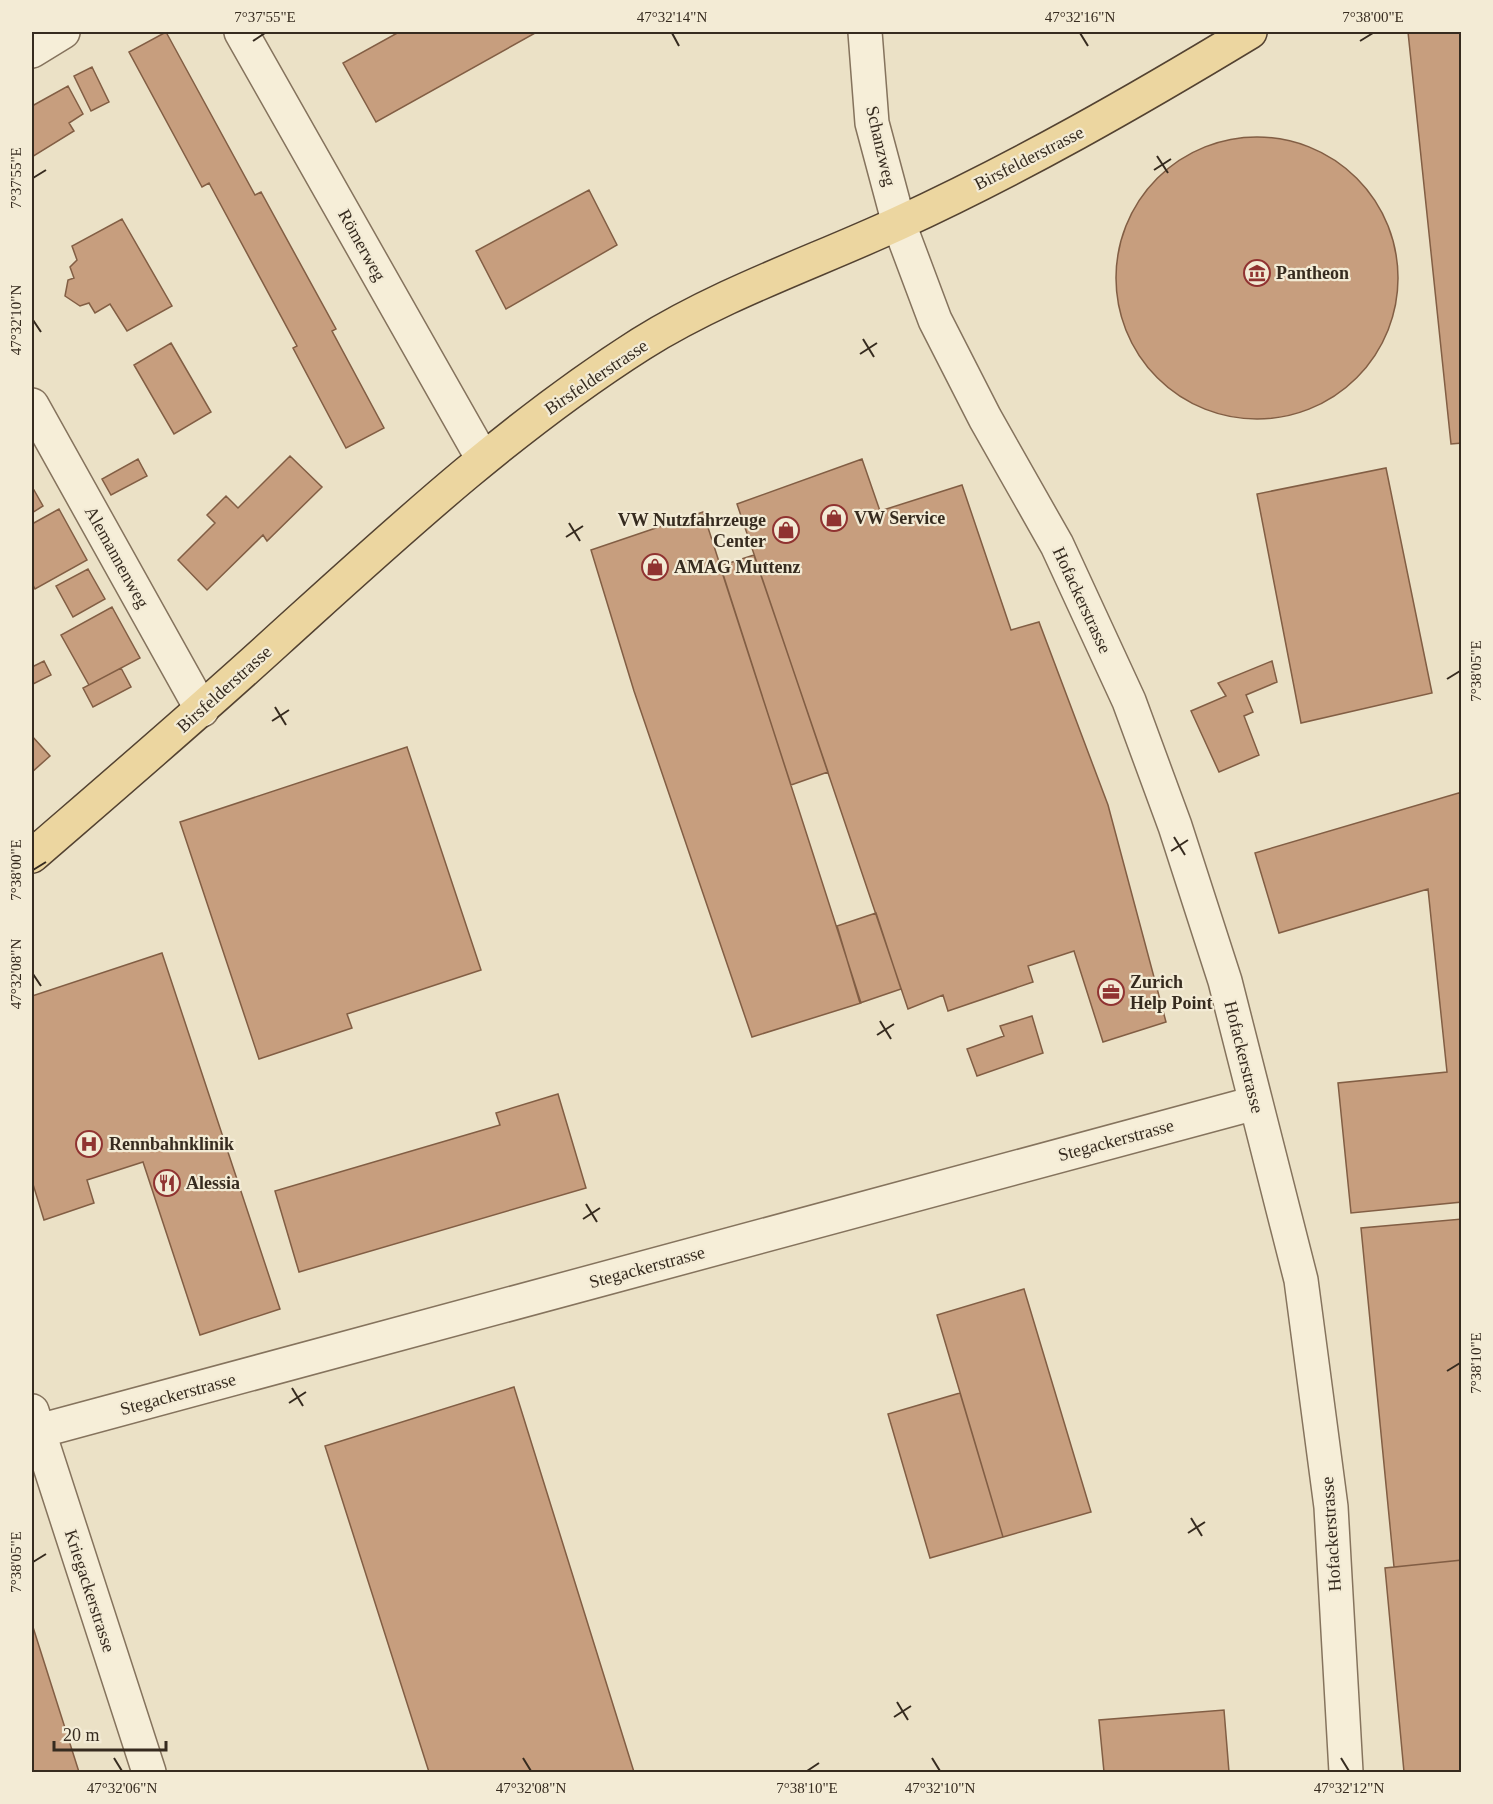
<svg xmlns="http://www.w3.org/2000/svg" width="1493" height="1804" font-family="Georgia,serif">
<rect width="100%" height="100%" fill="#ebe1c6"/>
<path fill="#c79e7e" stroke="#825e44" stroke-width="1.5" d="M 166,32 L 255,195 L 261,192 L 336,329 L 332,331 L 384,428 L 346,448 L 293,348 L 297,346 L 209,183 L 202,187 L 129,52 Z
M 399,32 L 537,32 L 376,122 L 343,63 Z
M 1408,32 L 1462,32 L 1462,443 L 1451,444 Z
M 92,67 L 109,102 L 91,111 L 74,76 Z
M 68,86 L 83,114 L 69,123 L 74,131 L 32,157 L 32,106 Z
M1116 278a141 141 0 1 1 282 0a141 141 0 1 1-282 0Z
M 589,190 L 617,245 L 506,309 L 476,251 Z
M 122,219 L 172,306 L 127,331 L 110,304 L 95,313 L 89,303 L 80,306 L 65,296 L 68,280 L 74,278 L 70,267 L 77,260 L 72,246 Z
M 171,343 L 211,412 L 174,434 L 134,365 Z
M 290,456 L 322,487 L 267,541 L 263,535 L 207,590 L 178,560 L 215,523 L 207,515 L 226,496 L 238,508 Z
M 138,459 L 147,476 L 111,495 L 102,479 Z
M 862,459 L 880,511 L 962,485 L 1011,630 L 1039,622 L 1108,805 L 1166,1022 L 1103,1042 L 1074,951 L 1028,966 L 1033,982 L 948,1011 L 943,995 L 908,1009 L 737,504 Z
M 1386,468 L 1432,693 L 1301,723 L 1257,494 Z
M 34,490 L 43,506 L 32,513 L 32,491 Z
M 59,509 L 87,560 L 35,589 L 32,583 L 32,524 Z
M 703,512 L 861,1003 L 752,1037 L 634,691 L 591,550 Z
M 754,555 L 828,772 L 791,785 L 720,566 Z
M 88,569 L 105,599 L 73,617 L 56,586 Z
M 112,607 L 140,658 L 89,685 L 61,635 Z
M 44,661 L 51,675 L 33,684 L 32,667 Z
M 1272,661 L 1277,682 L 1246,695 L 1253,712 L 1244,716 L 1259,755 L 1219,772 L 1191,711 L 1226,696 L 1218,683 Z
M 121,668 L 131,687 L 93,707 L 83,688 Z
M 32,736 L 50,756 L 32,772 Z
M 407,747 L 481,970 L 347,1014 L 352,1028 L 259,1059 L 180,822 Z
M 1462,792 L 1462,1202 L 1351,1213 L 1338,1083 L 1447,1072 L 1428,889 L 1279,933 L 1255,853 Z
M 876,913 L 901,989 L 860,1003 L 837,926 Z
M 162,953 L 280,1309 L 200,1335 L 143,1162 L 87,1180 L 94,1203 L 44,1220 L 32,1181 L 32,996 Z
M 1032,1016 L 1043,1053 L 977,1076 L 967,1049 L 1004,1036 L 1000,1026 Z
M 558,1094 L 586,1188 L 299,1272 L 275,1191 L 500,1125 L 496,1113 Z
M 1462,1219 L 1462,1560 L 1394,1567 L 1361,1228 Z
M 1024,1289 L 1091,1512 L 1003,1537 L 937,1315 Z
M 514,1387 L 634,1772 L 429,1772 L 325,1446 Z
M 960,1393 L 1003,1537 L 930,1558 L 888,1414 Z
M 1462,1560 L 1462,1772 L 1404,1772 L 1385,1568 Z
M 32,1624 L 79,1772 L 32,1772 Z
M 1224,1710 L 1229,1772 L 1104,1772 L 1099,1720 Z"/>
<g fill="none" stroke-linecap="round" stroke-linejoin="round">
<defs>
<path id="minor" d="M 241,32 L 483,459
M 865,32 L 872,123 L 899,224 L 935,320 L 985,418 L 1057,545 L 1129,701 L 1175,826 L 1225,981 L 1301,1280 L 1331,1507 L 1346,1772
M 32,51 L 63,32
M 32,405 L 202,710
M 32,1411 L 149,1772
M 39,1431 L 1255,1103"/>
<path id="major" d="M 32,856 C 114,785 197,714 278,640 C 394,535 509,428 641,344 C 721,294 812,263 897,224 C 1019,168 1136,101 1250,32"/>
</defs>
<use href="#minor" stroke="#85735d" stroke-width="36"/>
<use href="#major" stroke="#534231" stroke-width="36"/>
<use href="#minor" stroke="#f6eed8" stroke-width="33"/>
<use href="#major" stroke="#ecd6a0" stroke-width="33"/>
</g>
<path fill="none" stroke="#362b1f" stroke-width="2" d="M 672,33 L 679,46M 1080,33 L 1088,46M 253,41 L 265,33M 1360,41 L 1373,33M 1157,156 L 1168,173M 1154,170 L 1171,159M 33,178 L 46,170M 33,320 L 41,332M 863,339 L 874,357M 860,354 L 877,343M 569,523 L 580,541M 566,537 L 583,526M 1447,679 L 1460,671M 275,707 L 286,725M 272,721 L 289,710M 1174,837 L 1185,855M 1171,851 L 1188,840M 33,870 L 46,862M 33,974 L 41,986M 880,1021 L 891,1039M 877,1035 L 894,1024M 586,1204 L 597,1222M 583,1219 L 600,1208M 1447,1371 L 1460,1363M 292,1388 L 303,1406M 289,1403 L 306,1392M 1191,1518 L 1202,1536M 1188,1533 L 1205,1522M 33,1562 L 46,1554M 897,1702 L 908,1720M 894,1717 L 911,1706M 114,1758 L 122,1771M 523,1758 L 531,1771M 932,1758 L 940,1771M 1341,1758 L 1349,1771M 807,1771 L 819,1763"/>
<defs>
<symbol id="museum-ring" viewBox="-11 -11 22 22"><circle r="9.5" fill="#f3ebd5" stroke="#903331" stroke-width="1.5"/><path d="M0-6L6-3V-2H-6V-3ZM-5-1h2V3h-2ZM-1-1h2V3h-2ZM3-1h2V3H3ZM-6 4H6V6H-6Z" fill="#903331"/></symbol>
<symbol id="shop-ring" viewBox="-11 -11 22 22"><circle r="9.5" fill="#f3ebd5" stroke="#903331" stroke-width="1.5"/><path d="M-5-2.5h2.3a2.7 3.5 0 0 1 5.4 0H5L5.5 6h-11ZM-1.5-2.5h3a1.5 2.3 0 0 0-3 0Z" fill="#903331"/></symbol>
<symbol id="office-ring" viewBox="-11 -11 22 22"><circle r="9.5" fill="#f3ebd5" stroke="#903331" stroke-width="1.5"/><path d="M-6-3h4V-5.5h4V-3h4V5H-6ZM-1-4.5V-3h2v-1.5ZM-6 0V1H6V0Z" fill="#903331"/></symbol>
<symbol id="hospital-ring" viewBox="-11 -11 22 22"><circle r="9.5" fill="#f3ebd5" stroke="#903331" stroke-width="1.5"/><path d="M-5-5h3v3.5h4V-5h3V5h-3V1.5h-4V5h-3Z" fill="#903331"/></symbol>
<symbol id="restaurant-ring" viewBox="-11 -11 22 22"><circle r="9.5" fill="#f3ebd5" stroke="#903331" stroke-width="1.5"/><path d="M-5-6h1v4h1v-4h1v4h1v-4h1v5L-1.5 .5V6h-2V.5L-5-1ZM5-6V6H3V1.5H1.5Q1.5-4 5-6Z" fill="#903331"/></symbol>
</defs>
<g fill-rule="evenodd">
<use href="#museum-ring" x="1242" y="258" width="30" height="30"/>
<use href="#shop-ring" x="819" y="503" width="30" height="30"/>
<use href="#shop-ring" x="771" y="515" width="30" height="30"/>
<use href="#shop-ring" x="640" y="552" width="30" height="30"/>
<use href="#office-ring" x="1096" y="977" width="30" height="30"/>
<use href="#hospital-ring" x="74" y="1129" width="30" height="30"/>
<use href="#restaurant-ring" x="152" y="1168" width="30" height="30"/>
</g>
<g text-anchor="middle" dominant-baseline="central" stroke-width="4.5" stroke-linejoin="round" paint-order="stroke">
<g font-size="18" fill="#362b1f" stroke="#f3ebd5">
<text transform="translate(881 146) rotate(77)">Schanzweg</text>
<text transform="translate(1029 158) rotate(-27)">Birsfelderstrasse</text>
<text transform="translate(362 245) rotate(61)">Römerweg</text>
<text transform="translate(596 377) rotate(-34)">Birsfelderstrasse</text>
<text transform="translate(117 557) rotate(61)">Alemannenweg</text>
<text transform="translate(1082 600) rotate(65)">Hofackerstrasse</text>
<text transform="translate(224 689) rotate(-42)">Birsfelderstrasse</text>
<text transform="translate(1244 1057) rotate(76)">Hofackerstrasse</text>
<text transform="translate(1116 1140) rotate(-15)">Stegackerstrasse</text>
<text transform="translate(647 1267) rotate(-15)">Stegackerstrasse</text>
<text transform="translate(178 1394) rotate(-15)">Stegackerstrasse</text>
<text transform="translate(1331 1534) rotate(-94)">Hofackerstrasse</text>
<text transform="translate(90 1591) rotate(72)">Kriegackerstrasse</text>
</g>
<g font-size="18" font-weight="bold" fill="#362b1f" stroke="#f3ebd5" text-anchor="start">
<text x="1276" y="273">Pantheon</text>
<text x="854" y="518">VW Service</text>
<text x="766" y="520" text-anchor="end">VW Nutzfahrzeuge<tspan x="766" dy="21">Center</tspan></text>
<text x="674" y="567">AMAG Muttenz</text>
<text x="1130" y="982">Zurich<tspan x="1130" dy="21">Help Point</tspan></text>
<text x="109" y="1144">Rennbahnklinik</text>
<text x="186" y="1183">Alessia</text>
</g>
</g>
<rect width="1493" height="1804" fill="none" stroke="#f3ebd5" stroke-width="66"/>
<path d="M54 1741v9h112v-9" fill="none" stroke="#362b1f" stroke-width="3"/>
<text x="63" y="1741" font-size="18" fill="#362b1f" stroke="#f3ebd5" stroke-width="4.5" paint-order="stroke">20 m</text>
<rect x="33" y="33" width="1427" height="1738" fill="none" stroke="#362b1f" stroke-width="2"/>
<g font-size="15" text-anchor="middle" fill="#362b1f">
<text x="265" y="22">7°37'55"E</text>
<text x="672" y="22">47°32'14"N</text>
<text x="1080" y="22">47°32'16"N</text>
<text x="1373" y="22">7°38'00"E</text>
<text transform="translate(16 178) rotate(-90)" y="5">7°37'55"E</text>
<text transform="translate(16 320) rotate(-90)" y="5">47°32'10"N</text>
<text transform="translate(1476 671) rotate(-90)" y="5">7°38'05"E</text>
<text transform="translate(16 870) rotate(-90)" y="5">7°38'00"E</text>
<text transform="translate(16 974) rotate(-90)" y="5">47°32'08"N</text>
<text transform="translate(1476 1363) rotate(-90)" y="5">7°38'10"E</text>
<text transform="translate(16 1562) rotate(-90)" y="5">7°38'05"E</text>
<text x="122" y="1793">47°32'06"N</text>
<text x="531" y="1793">47°32'08"N</text>
<text x="807" y="1793">7°38'10"E</text>
<text x="940" y="1793">47°32'10"N</text>
<text x="1349" y="1793">47°32'12"N</text>
</g>
</svg>
